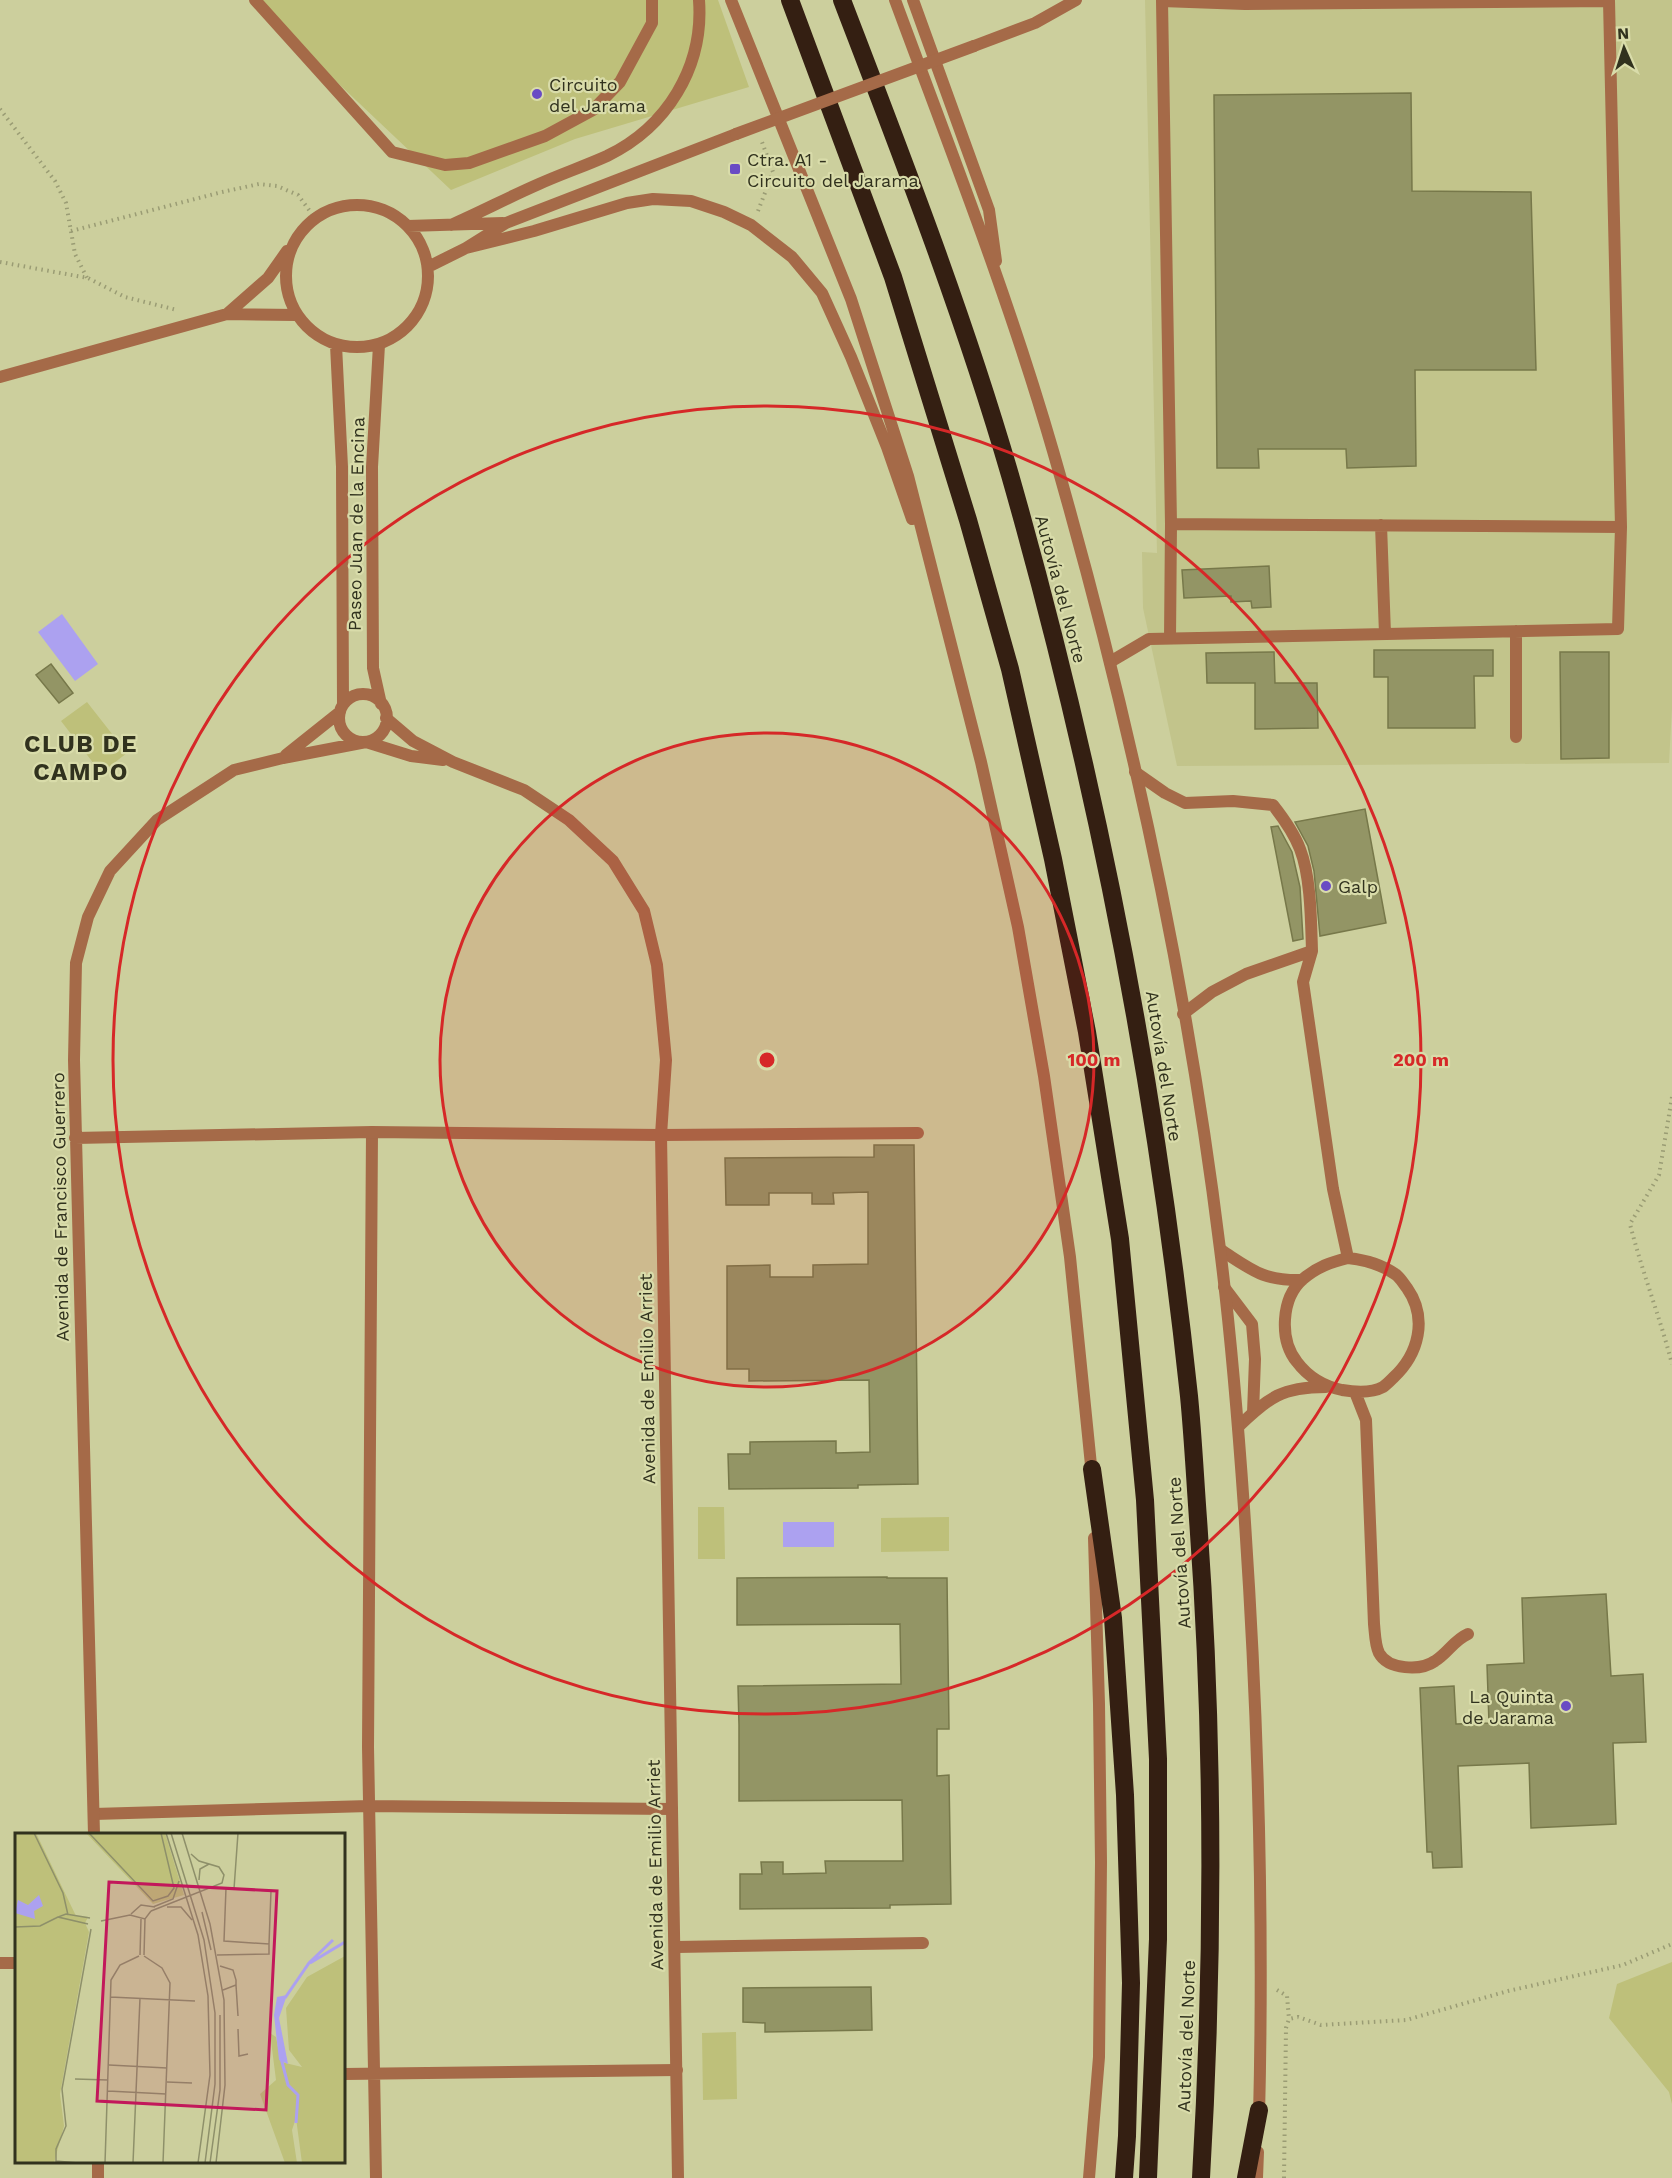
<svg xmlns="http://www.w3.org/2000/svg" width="1672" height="2178" font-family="'Work Sans',sans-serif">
<rect width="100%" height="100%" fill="#cccf9d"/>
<path fill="#c2c48b" d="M 1145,0 L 1672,0 L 1672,708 L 1669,763 L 1177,766 L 1143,608 L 1142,552 L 1157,553 Z"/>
<path fill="#bec07a" d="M 250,0 L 718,0 L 749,87 L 575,139 L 451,190 Z
M 87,702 L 127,753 L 101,773 L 61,721 Z
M 698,1507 L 724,1507 L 725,1559 L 698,1559 Z
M 949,1517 L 949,1551 L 881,1552 L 881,1518 Z
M 1672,1962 L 1672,2104 L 1669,2092 L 1609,2018 L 1617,1984 Z
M 736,2032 L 737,2099 L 703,2100 L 702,2033 Z"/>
<path fill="#aca1f0" d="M 62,614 L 98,664 L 75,681 L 38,632 Z
M 783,1522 L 834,1522 L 834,1547 L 783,1547 Z"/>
<path fill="#939565" stroke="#77784a" stroke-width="1.5" d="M 1411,93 L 1412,191 L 1531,192 L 1536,370 L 1415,370 L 1416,466 L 1347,468 L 1346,449 L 1258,449 L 1259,468 L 1217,468 L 1214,95 Z
M 1269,566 L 1271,607 L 1252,608 L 1251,601 L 1231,602 L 1231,596 L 1184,598 L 1182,570 Z
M 1374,650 L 1493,650 L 1493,676 L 1474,676 L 1475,728 L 1388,728 L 1388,677 L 1374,677 Z
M 1274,652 L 1275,683 L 1317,683 L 1318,728 L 1255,729 L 1255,683 L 1207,683 L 1206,653 Z
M 1560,652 L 1609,652 L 1609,758 L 1561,759 Z
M 51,664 L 73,693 L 59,703 L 36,675 Z
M 1365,809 L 1386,923 L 1320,936 L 1314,871 L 1308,846 L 1295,822 Z
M 1278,826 L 1292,852 L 1300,887 L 1303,939 L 1293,941 L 1271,827 Z
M 874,1145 L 914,1145 L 918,1484 L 858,1485 L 858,1488 L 729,1489 L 728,1454 L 750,1454 L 750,1442 L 836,1441 L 836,1453 L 870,1452 L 869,1380 L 749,1381 L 749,1369 L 727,1369 L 727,1266 L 770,1265 L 770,1277 L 813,1277 L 813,1265 L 868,1264 L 868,1192 L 833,1193 L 834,1204 L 812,1204 L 812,1193 L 769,1193 L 769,1205 L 726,1205 L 725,1158 L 874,1157 Z
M 887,1577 L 887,1578 L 947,1578 L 949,1729 L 937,1729 L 937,1776 L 949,1775 L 951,1904 L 890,1905 L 890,1908 L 740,1909 L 740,1874 L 762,1874 L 761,1862 L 783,1862 L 783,1874 L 826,1873 L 825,1861 L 903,1861 L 902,1800 L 739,1801 L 739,1725 L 738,1686 L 901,1684 L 900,1624 L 737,1625 L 737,1578 Z
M 1606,1594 L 1611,1676 L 1643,1674 L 1646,1742 L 1613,1743 L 1616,1824 L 1531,1828 L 1529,1763 L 1458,1766 L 1462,1867 L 1433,1868 L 1432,1852 L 1427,1852 L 1420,1688 L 1454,1686 L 1456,1724 L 1489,1723 L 1487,1665 L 1524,1663 L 1522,1598 Z
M 871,1987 L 872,2030 L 765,2032 L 765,2023 L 743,2022 L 743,1988 Z"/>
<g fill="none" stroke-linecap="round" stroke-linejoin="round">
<path stroke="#9a9c74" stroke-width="4" stroke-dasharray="1.5 4.5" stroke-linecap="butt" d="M 0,109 L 55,181 L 66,203 L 75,254 L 87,278
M 758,211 L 773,172 L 762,142
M 71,231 L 222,192 L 259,184 L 277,186 L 298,195 L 315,218
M 0,262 L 88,278 L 125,297 L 177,310
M 1672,1097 L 1659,1175 L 1630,1224 C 1642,1272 1660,1317 1672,1364
M 1277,1990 L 1287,1996 L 1289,2019
M 1284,2178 L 1286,2028 L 1289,2019 L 1298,2017 L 1321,2025 L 1406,2020 L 1508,1991 L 1623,1965 L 1672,1944"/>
<path stroke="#a56a48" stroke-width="12" d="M 255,0 L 392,152 L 445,165 L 469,163 L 545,136 L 593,110 L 620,82 L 652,23 L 652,0
M 1162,1 L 1245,4 L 1609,1 L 1621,527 L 1171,524 Z
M 1381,525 L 1385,634
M 1516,631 L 1516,737
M 1170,638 L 1171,524
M 1110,662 L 1149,639 L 1618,629 L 1621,527
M 1135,772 L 1165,793 L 1185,803 L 1233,801 L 1273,805 C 1284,819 1294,833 1300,849 C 1311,877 1311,921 1312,951 L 1246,974 L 1212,992 L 1183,1014
M 1312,951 L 1303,982 L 1333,1189 L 1348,1258
M 1221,1250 C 1252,1270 1263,1281 1302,1280
M 1348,1258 C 1365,1260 1381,1264 1395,1274 C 1400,1277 1403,1283 1407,1288 C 1428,1318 1419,1354 1393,1378 C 1390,1381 1386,1385 1383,1387 C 1372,1393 1354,1392 1342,1390 C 1323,1386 1309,1378 1297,1362 C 1279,1340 1281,1298 1303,1279 C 1317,1267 1331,1262 1348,1258 Z
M 1224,1287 L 1252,1324 L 1255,1359 L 1253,1413
M 1355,1392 L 1366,1420 L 1374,1624 C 1375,1633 1375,1645 1379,1653 C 1388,1670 1421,1671 1435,1661 C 1448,1653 1454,1640 1468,1634
M 1238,1427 C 1269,1397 1282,1387 1326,1387"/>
<path stroke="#a56a48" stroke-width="12" d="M 372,1132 L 368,1747 L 376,2178
M 94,1814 L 369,1806 L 672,1809
M 676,1947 L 923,1943
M 0,1963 L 16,1963
M 344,2074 L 677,2070"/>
<path stroke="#a56a48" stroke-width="12" d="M 731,0 L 851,299 L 908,476 L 981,762 L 1018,927 L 1044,1076 L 1070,1257 L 1092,1475
M 895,0 C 950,149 1009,298 1053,451 C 1128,711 1187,981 1220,1249 C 1231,1335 1238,1422 1244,1508 C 1258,1711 1264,1914 1259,2117
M 913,0 L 989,210 L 996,261
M 974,46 L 1035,23 L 1076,0
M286 276a71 71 0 1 1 142 0a71 71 0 1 1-142 0Z
M 451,225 C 481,212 509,197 539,184 C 561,174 585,166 607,156 C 667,127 704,67 699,0
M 408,226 L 503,223
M 466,248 L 534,231 L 627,203 L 653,199 L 691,201 L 724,212 L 751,225 L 792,257 L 822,293 L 851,357 L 887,447 L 912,519
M 428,267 L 466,248 L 506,223 L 736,134
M 227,314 L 268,278 L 287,251
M 336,345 L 342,467 L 343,705
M 379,345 L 372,467 L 373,668 L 381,704
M 0,377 L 227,314 L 296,315
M339 718a24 24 0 1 1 48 0a24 24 0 1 1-48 0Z
M 386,718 L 413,741 L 453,762 L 524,790 L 569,820 L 613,861 L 644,911 L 657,965 L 666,1060 L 661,1135 L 678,2178
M 286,755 L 340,712
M 75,1138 L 372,1132 L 661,1135 L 918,1133
M 94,1834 L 74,1060 L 76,963 L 88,917 L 110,871 L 157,820 L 234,770 L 283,758 L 366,742 L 411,756 L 443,760
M 98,2162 L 98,2178
M 1089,2178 L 1099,2057 L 1101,1862 L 1099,1704 L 1094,1538
M 1257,2178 L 1258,2152"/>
<path stroke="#341f12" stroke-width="18" d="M 790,0 L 893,277 L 968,520 L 1010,669 L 1053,859 L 1087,1032 L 1120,1239 L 1145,1500 L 1158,1759 L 1158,1939 L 1148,2178
M 842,0 C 902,157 963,313 1010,475 C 1096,776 1156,1084 1189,1396 C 1193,1437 1195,1478 1198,1519 C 1214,1738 1214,1958 1201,2178
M 1092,1469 L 1113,1618 L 1125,1795 L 1131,1983 L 1127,2136 L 1124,2178
M 1246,2178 L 1259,2110"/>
<path stroke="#a56a48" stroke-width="12" d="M 736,134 L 974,46"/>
</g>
<circle cx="767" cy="1060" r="327" fill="#d62828" fill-opacity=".12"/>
<g fill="none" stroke="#d62828" stroke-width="3">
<circle cx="767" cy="1060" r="327"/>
<circle cx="767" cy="1060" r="654"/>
</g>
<g fill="#694bc4" stroke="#d9dcaa" stroke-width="2">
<circle cx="537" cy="94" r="6"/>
<rect x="729" y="163" width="12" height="12" rx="3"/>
<circle cx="1326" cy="886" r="6"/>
<circle cx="1566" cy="1706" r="6"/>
</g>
<g text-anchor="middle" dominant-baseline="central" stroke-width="4.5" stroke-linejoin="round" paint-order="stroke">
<g font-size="18" fill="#31321e" stroke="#d9dcaa" text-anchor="start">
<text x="549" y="84">Circuito<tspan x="549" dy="21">del Jarama</tspan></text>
<text x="747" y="159">Ctra. A1 -<tspan x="747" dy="21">Circuito del Jarama</tspan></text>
<text x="1338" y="886">Galp</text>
<text x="1554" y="1696" text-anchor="end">La Quinta<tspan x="1554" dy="21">de Jarama</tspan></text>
</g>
<g font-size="18" fill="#31321e" stroke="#d9dcaa">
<text transform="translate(356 524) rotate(-89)">Paseo Juan de la Encina</text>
<text transform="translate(1061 589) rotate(75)">Autovía del Norte</text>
<text transform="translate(1164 1066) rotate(81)">Autovía del Norte</text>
<text transform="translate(60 1207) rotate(-91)">Avenida de Francisco Guerrero</text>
<text transform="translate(647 1379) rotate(-91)">Avenida de Emilio Arriet</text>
<text transform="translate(1179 1553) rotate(-94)">Autovía del Norte</text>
<text transform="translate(655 1865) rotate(-91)">Avenida de Emilio Arriet</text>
<text transform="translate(1186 2036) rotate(-88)">Autovía del Norte</text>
</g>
<g font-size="24" font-weight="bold" letter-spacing="1.5" fill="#31321e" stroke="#d9dcaa">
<text x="81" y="744">CLUB DE<tspan x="81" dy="28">CAMPO</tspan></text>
</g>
</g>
<g transform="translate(15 1833)">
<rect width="330" height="330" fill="#cccf9d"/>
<path d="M 0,0 L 21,0 L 61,83 L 73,84 L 70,90 L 74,99 L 45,261 L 49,293 L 39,330 L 0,330 ZM 71,0 L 150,0 L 169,62 L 138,71 ZM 330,123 L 330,330 L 287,330 L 281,285 L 277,297 L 282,330 L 270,330 L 245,261 L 261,247 L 255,200 L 261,204 L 266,229 L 287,234 L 274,217 L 271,175 L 292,144 Z" fill="#bec07a"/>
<path d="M 24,62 L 28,73 L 19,78 L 20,86 L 0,80 L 3,67 L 13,72 ZM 272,162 L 264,185 L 273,231 L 264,227 L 259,182 L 262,164 Z" fill="#aca1f0"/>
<path fill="none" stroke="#aca1f0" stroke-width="3" d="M 295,130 L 330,109M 270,165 L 294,130 L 318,107M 266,225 L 273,252 L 283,262 L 281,290"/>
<path fill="none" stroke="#8e906a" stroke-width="1.5" d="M 19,0 L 48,60 L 53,82M 74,0 L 138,68 L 153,63 L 159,55 L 146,0M 151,0 L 183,102 L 193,163 L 195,242 L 183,330M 156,0 L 189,107 L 200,180 L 200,251 L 190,330M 167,0 L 195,91 L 209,167 L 210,252 L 201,330M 184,47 L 185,36 L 194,31M 211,55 L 256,58 L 254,111 L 209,108 ZM 219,56 L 223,0M 138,74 L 158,66 L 164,48M 152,74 L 166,74 L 177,87M 136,78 L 207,50 L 209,42 L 204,34 L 184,28 L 176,21M 187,79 L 196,117M 116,81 L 126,72 L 140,74M 86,88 L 115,82 L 130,86 L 136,78M 73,91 L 43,84 L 51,81 L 75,85M 0,94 L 25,93 L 43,84M 125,122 L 126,86M 129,122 L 130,86M 202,122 L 254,121 L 254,111M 129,123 L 147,135 L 155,150 L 148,330M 205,133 L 218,137 L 221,147 L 221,152 L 208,157M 221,152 L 223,183M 95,164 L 180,168M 223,196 L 224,223 L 233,221M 94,232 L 152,235M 60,246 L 93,247M 152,249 L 177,250M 93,258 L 151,261M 41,328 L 63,330M 41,330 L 41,316 L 51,293 L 47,256 L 76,96M 90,330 L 96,147 L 105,132 L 124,123M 118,330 L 125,165M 195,330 L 205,257 L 205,182"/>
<path fill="#c2185b" fill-opacity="0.15" stroke="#c2185b" stroke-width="3" d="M 94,49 L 262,58 L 251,277 L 82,268 Z"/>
<rect width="330" height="330" fill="none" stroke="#31321e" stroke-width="3"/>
</g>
<circle cx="767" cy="1060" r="9" fill="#d62828" stroke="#d9dcaa" stroke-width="3"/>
<g font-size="18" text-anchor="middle" font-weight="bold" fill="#d62828" stroke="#d9dcaa" stroke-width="4.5" stroke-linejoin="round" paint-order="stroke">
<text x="1094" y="1066">100 m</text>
<text x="1421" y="1066">200 m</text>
</g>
<g transform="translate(1624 48) rotate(357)" stroke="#d9dcaa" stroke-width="4.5" paint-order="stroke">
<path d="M0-4.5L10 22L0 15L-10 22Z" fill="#31321e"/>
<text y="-9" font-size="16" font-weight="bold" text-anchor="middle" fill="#31321e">N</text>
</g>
</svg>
